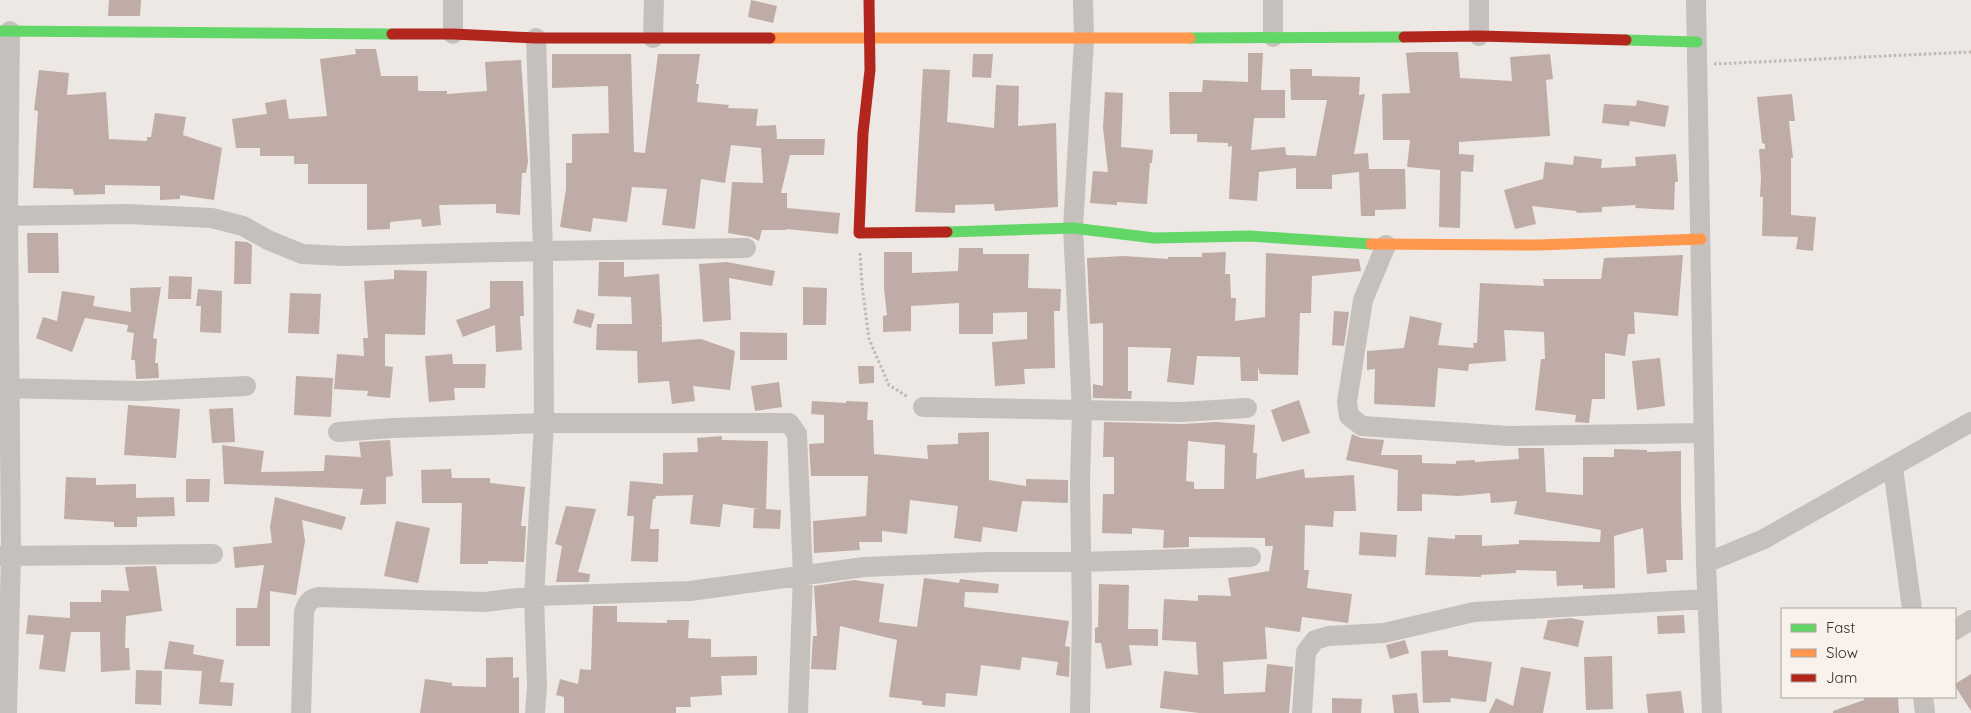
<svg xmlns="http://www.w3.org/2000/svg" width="1971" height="713" font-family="Quicksand,sans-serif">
<rect width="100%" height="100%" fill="#ede8e3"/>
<path fill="#bfaca6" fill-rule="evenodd" d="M 109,0 L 141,0 L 140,16 L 108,16 Z
M 751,0 L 777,6 L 773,23 L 748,17 Z
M 355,49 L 376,49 L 381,76 L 418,76 L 418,91 L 447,91 L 447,94 L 487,91 L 485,62 L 521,60 L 528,162 L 526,173 L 522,173 L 520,215 L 496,213 L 496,204 L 439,205 L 441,225 L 422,227 L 421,219 L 390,222 L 390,229 L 367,230 L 367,184 L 308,184 L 308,164 L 294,164 L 294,156 L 260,156 L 260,148 L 236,148 L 232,119 L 267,114 L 265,103 L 286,99 L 289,119 L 327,116 L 320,59 L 356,54 Z
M 1418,52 L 1458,52 L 1460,78 L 1512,81 L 1510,57 L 1550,54 L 1553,79 L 1546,80 L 1550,136 L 1459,142 L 1459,154 L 1474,155 L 1473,172 L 1461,171 L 1460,228 L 1439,227 L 1440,170 L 1407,167 L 1410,140 L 1383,140 L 1382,94 L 1410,93 L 1406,53 Z
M 1248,53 L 1263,53 L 1261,90 L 1285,90 L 1285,118 L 1254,118 L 1251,150 L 1285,147 L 1286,155 L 1316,156 L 1327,100 L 1291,100 L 1290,69 L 1312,69 L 1312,76 L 1360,77 L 1359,95 L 1365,94 L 1354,154 L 1368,153 L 1369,169 L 1405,169 L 1406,209 L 1375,210 L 1375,216 L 1361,216 L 1359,172 L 1332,175 L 1332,189 L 1296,189 L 1296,168 L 1259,172 L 1257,201 L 1229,199 L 1232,146 L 1228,147 L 1228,143 L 1197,142 L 1197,134 L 1170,134 L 1169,92 L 1202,92 L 1203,80 L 1248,82 Z
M 552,54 L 631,54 L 634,152 L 645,153 L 658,54 L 700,54 L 696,84 L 699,84 L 697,102 L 729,105 L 728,108 L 758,109 L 756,126 L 776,125 L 777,139 L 825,139 L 824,155 L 790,155 L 781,193 L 787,193 L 787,208 L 840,213 L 838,234 L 786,229 L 786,230 L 762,230 L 759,241 L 751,237 L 728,233 L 732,182 L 763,183 L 761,148 L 731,145 L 725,183 L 701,179 L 695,229 L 662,225 L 667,189 L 632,187 L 627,222 L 593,218 L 591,232 L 560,227 L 566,189 L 566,163 L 572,163 L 572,134 L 609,133 L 608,86 L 552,88 Z
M 973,54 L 993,54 L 991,78 L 972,77 Z
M 923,69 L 950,70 L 947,122 L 994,128 L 996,85 L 1019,86 L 1018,126 L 1056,123 L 1058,207 L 995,211 L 994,204 L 955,205 L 955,213 L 915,212 Z
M 39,70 L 69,73 L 67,95 L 106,92 L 109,139 L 147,141 L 147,137 L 151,137 L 155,113 L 186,117 L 183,135 L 222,148 L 214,200 L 180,195 L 180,199 L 160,200 L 160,186 L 105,185 L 105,194 L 74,195 L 73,189 L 33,188 L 38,111 L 34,110 Z
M 1105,92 L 1123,93 L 1121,147 L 1153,150 L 1152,163 L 1150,163 L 1147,204 L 1117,202 L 1117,205 L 1090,203 L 1093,171 L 1108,172 L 1103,128 Z
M 1792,94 L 1795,121 L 1789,121 L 1793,158 L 1791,158 L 1791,215 L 1816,217 L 1813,251 L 1796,249 L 1798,237 L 1762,236 L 1763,197 L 1760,197 L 1761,178 L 1759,149 L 1765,149 L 1765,144 L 1762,143 L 1757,97 Z
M 1637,100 L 1669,106 L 1665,127 L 1630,121 L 1629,126 L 1602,123 L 1604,104 L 1636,106 Z
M 1676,154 L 1678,182 L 1675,182 L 1674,210 L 1635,208 L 1636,205 L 1602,207 L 1602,212 L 1577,213 L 1576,211 L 1532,206 L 1536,224 L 1515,229 L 1504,190 L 1543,179 L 1545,162 L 1573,165 L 1574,156 L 1602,159 L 1601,168 L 1636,166 L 1635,157 Z
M 27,233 L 58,233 L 59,273 L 28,273 Z
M 235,241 L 247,242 L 252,245 L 251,284 L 234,284 Z
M 959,248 L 983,248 L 983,254 L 1029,254 L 1028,288 L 1061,289 L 1060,311 L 1054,311 L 1055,368 L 1024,369 L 1025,384 L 995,386 L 992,342 L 1027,339 L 1027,312 L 993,313 L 993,334 L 959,334 L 959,303 L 911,306 L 911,331 L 883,332 L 883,316 L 887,315 L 884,289 L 884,252 L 912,252 L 912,273 L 958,271 Z
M 1226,252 L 1225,274 L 1230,274 L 1231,298 L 1236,298 L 1235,321 L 1265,317 L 1266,253 L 1359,259 L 1361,271 L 1312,276 L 1311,313 L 1300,313 L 1298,375 L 1260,374 L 1258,367 L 1258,381 L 1241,381 L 1240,357 L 1197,356 L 1194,385 L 1167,382 L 1171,348 L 1128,347 L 1128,391 L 1132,391 L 1131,399 L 1093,398 L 1093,384 L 1103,386 L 1103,323 L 1090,324 L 1087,258 L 1124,256 L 1168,259 L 1168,257 L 1202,257 L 1202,253 Z
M 1683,255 L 1678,316 L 1634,312 L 1635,334 L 1628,334 L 1625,356 L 1605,353 L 1605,399 L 1592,399 L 1589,423 L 1575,422 L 1576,415 L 1535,410 L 1541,359 L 1545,359 L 1544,332 L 1504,330 L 1506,361 L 1469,364 L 1468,371 L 1438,368 L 1435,407 L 1374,404 L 1375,369 L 1367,370 L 1367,351 L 1404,348 L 1410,316 L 1442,323 L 1438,345 L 1474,348 L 1473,343 L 1477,343 L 1480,283 L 1544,286 L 1543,279 L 1601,279 L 1604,258 Z
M 599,262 L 624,262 L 624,277 L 659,274 L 662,325 L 659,325 L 662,326 L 662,342 L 701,339 L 735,351 L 730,390 L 693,386 L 695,401 L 672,404 L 669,381 L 638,383 L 637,351 L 596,350 L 597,324 L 632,324 L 631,297 L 598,296 Z
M 727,262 L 775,271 L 772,286 L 729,278 L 731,320 L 703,322 L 699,264 Z
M 394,270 L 427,271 L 425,335 L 385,334 L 385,366 L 393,367 L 390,398 L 367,396 L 368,391 L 334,389 L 337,354 L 364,356 L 363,338 L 368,338 L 364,281 L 394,279 Z
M 169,276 L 192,277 L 191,299 L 168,299 Z
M 490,281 L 523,281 L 524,316 L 520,316 L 522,350 L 496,352 L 495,325 L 463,337 L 456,320 L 490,308 Z
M 161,287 L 153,338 L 157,339 L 155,363 L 158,363 L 159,378 L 136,379 L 135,360 L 131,360 L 134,333 L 127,332 L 128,325 L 85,318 L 72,352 L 36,338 L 43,317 L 57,321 L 62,291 L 95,296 L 93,306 L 131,312 L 130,288 Z
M 803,287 L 827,288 L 826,325 L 803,325 Z
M 198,289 L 222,291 L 221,333 L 200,332 L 201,306 L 196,306 Z
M 290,293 L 321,294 L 319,334 L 288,333 Z
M 577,309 L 595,314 L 591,328 L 573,323 Z
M 1334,311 L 1349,312 L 1344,346 L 1332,345 Z
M 740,332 L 787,333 L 787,360 L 740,360 Z
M 452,354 L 453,364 L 486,364 L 485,388 L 454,388 L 455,400 L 429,402 L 425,356 Z
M 1660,358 L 1665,406 L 1637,410 L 1632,361 Z
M 858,366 L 874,366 L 874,383 L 859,384 Z
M 296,376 L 333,378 L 331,417 L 294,415 Z
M 779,382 L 782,407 L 755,411 L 751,386 Z
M 1299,400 L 1310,433 L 1282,442 L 1271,410 Z
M 812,401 L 846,403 L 846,401 L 868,402 L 867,420 L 873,420 L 874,454 L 928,459 L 927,445 L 958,444 L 958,433 L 989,432 L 989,480 L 1026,486 L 1026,479 L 1068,480 L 1068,503 L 1022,501 L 1017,532 L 983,527 L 981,542 L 954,538 L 958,506 L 910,500 L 907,534 L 882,531 L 882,542 L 859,542 L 860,550 L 814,553 L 813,521 L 866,516 L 868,476 L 811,476 L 809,444 L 824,443 L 824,415 L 811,414 Z
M 128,405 L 180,409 L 176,458 L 124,455 Z
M 233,408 L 235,442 L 212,443 L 209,409 Z
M 1104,422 L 1182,424 L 1217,422 L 1255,425 L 1253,453 L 1257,453 L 1256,479 L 1304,469 L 1305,478 L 1354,475 L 1356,511 L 1334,511 L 1333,527 L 1305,525 L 1304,570 L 1309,570 L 1307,588 L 1352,594 L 1348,623 L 1302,617 L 1300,632 L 1265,627 L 1267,659 L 1223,662 L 1224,694 L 1265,692 L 1267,664 L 1293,667 L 1289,713 L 1199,713 L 1160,708 L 1164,671 L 1198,675 L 1196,642 L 1162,640 L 1164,599 L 1198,601 L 1198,595 L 1231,596 L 1228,578 L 1269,571 L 1273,546 L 1265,546 L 1265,538 L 1189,537 L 1189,547 L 1163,548 L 1164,530 L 1132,528 L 1132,534 L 1102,533 L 1103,494 L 1114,494 L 1114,457 L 1103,457 ZM 1188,441 L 1225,445 L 1224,489 L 1194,489 L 1194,482 L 1186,481 Z
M 1352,434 L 1361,438 L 1384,440 L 1381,455 L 1422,455 L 1422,463 L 1456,464 L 1456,461 L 1475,460 L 1475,462 L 1519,459 L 1518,448 L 1544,448 L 1546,492 L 1583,495 L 1583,457 L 1614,457 L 1614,449 L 1647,450 L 1647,452 L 1681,451 L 1681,504 L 1683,560 L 1666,560 L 1667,572 L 1647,574 L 1643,528 L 1614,536 L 1615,588 L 1583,589 L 1583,585 L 1557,586 L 1556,571 L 1516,570 L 1516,573 L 1481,575 L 1481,577 L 1425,575 L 1428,537 L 1455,539 L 1455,535 L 1482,535 L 1482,546 L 1519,544 L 1519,540 L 1600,542 L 1601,530 L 1514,514 L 1517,501 L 1491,503 L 1490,493 L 1459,496 L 1422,494 L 1422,511 L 1397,511 L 1398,470 L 1346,460 Z
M 722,436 L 722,440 L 768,441 L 766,509 L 781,510 L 780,529 L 753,528 L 754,509 L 759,509 L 723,504 L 720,527 L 690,524 L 693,495 L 656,496 L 655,499 L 653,499 L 650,529 L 659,529 L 658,562 L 631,561 L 634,516 L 627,516 L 630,481 L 663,484 L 663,453 L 698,452 L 697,438 Z
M 390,440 L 393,476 L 386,477 L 386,504 L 360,505 L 363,489 L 224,484 L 222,445 L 264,451 L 261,472 L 324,471 L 325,455 L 361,457 L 359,442 Z
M 451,469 L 452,478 L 490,478 L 490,483 L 525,487 L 521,526 L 526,526 L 524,562 L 488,561 L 488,564 L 460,564 L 462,503 L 422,503 L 421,470 Z
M 66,477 L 96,478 L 96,485 L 136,484 L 136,498 L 174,497 L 175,516 L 137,517 L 137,527 L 114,527 L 114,522 L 64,519 Z
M 186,479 L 210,479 L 209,502 L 186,502 Z
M 275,497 L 346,517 L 342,530 L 302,520 L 305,541 L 296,595 L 270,591 L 270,646 L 236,646 L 236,608 L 257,608 L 264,565 L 235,568 L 233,547 L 272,543 L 270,527 Z
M 566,506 L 596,509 L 578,572 L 590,574 L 589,582 L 556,582 L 562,546 L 555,544 Z
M 396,521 L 430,528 L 418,583 L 384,576 Z
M 1360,532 L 1397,535 L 1396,557 L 1359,555 Z
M 156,566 L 162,611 L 126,616 L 125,648 L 129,648 L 130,670 L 101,672 L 100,632 L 71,632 L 65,672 L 39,669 L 44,635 L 26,634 L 28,615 L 70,618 L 70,602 L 101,602 L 101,590 L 129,591 L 125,567 Z
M 924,578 L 959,583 L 960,579 L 999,584 L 998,593 L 965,592 L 964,607 L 1069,621 L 1065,646 L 1070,647 L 1069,677 L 1056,675 L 1058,662 L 1022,657 L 1020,670 L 981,665 L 977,696 L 946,693 L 945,707 L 922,705 L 922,701 L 889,697 L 897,640 L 840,626 L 836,670 L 811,669 L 813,636 L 817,636 L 814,586 L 854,580 L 884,584 L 879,622 L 917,627 Z
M 1099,584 L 1129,585 L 1128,629 L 1158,629 L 1158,646 L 1129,645 L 1132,665 L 1106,669 L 1101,643 L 1095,643 L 1095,628 L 1098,627 Z
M 593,606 L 617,606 L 617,622 L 667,623 L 667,620 L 689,620 L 688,638 L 711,639 L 711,657 L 757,656 L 757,675 L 721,676 L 722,695 L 690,697 L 691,707 L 676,707 L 676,713 L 564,713 L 564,697 L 556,695 L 560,679 L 578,684 L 580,669 L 591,670 Z
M 1684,615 L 1685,633 L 1658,634 L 1657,616 Z
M 1571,618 L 1584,621 L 1578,647 L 1543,639 L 1548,620 Z
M 1405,640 L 1409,653 L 1390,659 L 1386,645 Z
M 169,641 L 194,645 L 193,654 L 224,660 L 220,682 L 234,683 L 232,706 L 199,704 L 202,671 L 164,669 Z
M 1448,650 L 1448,656 L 1492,662 L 1486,702 L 1450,698 L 1451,702 L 1423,703 L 1421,651 Z
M 1612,656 L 1613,709 L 1586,710 L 1584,657 Z
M 513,657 L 513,678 L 519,677 L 519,713 L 420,713 L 425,679 L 452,683 L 452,686 L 486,687 L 486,658 Z
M 1521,667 L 1551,672 L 1543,713 L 1489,713 L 1496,698 L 1513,706 Z
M 136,670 L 162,671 L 161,705 L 135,704 Z
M 1971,674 L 1971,711 L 1955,686 L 1955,684 Z
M 1681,691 L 1684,713 L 1648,713 L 1646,694 Z
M 1417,693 L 1419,713 L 1394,713 L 1392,695 Z
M 1864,697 L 1898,697 L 1899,713 L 1833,713 L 1833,711 L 1864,700 Z
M 1332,698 L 1362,699 L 1361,713 L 1332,713 Z"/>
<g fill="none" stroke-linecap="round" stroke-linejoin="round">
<path stroke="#bfb8b4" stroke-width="3" stroke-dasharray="2.5 2.5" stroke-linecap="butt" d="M 1714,64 L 1971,52
M 860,253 L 862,285 L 869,339 L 889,385 L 908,397"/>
<path stroke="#c6c0bc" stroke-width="20" d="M 453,0 L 453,34
M 1273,0 L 1273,37
M 1479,0 L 1479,36
M 1696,0 L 1706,563 L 1712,713
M 536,38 L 543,251 L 746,248
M 653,38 L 654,0
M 0,216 L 127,214 L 212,218 L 243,226 L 268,240 L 302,254 L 345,256 L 543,251 L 544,423 L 534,596 L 537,686 L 535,713
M 1386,245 L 1363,300 L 1347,402 L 1349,416 L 1362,426 L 1509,436 L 1704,433
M 0,388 L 140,391 L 246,386
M 923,407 L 1182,412 L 1247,408
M 338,432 L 393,428 L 544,423 L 789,423 L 797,434 L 803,575 L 798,713
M 1893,468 L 1912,609
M 0,556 L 213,554
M 1706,563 L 1764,539 L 1971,422
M 1955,630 L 1971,620
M 1923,697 L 1925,713
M 7,713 L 11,555 L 8,215 L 10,31
M 301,713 L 304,612 C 307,602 310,599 319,597 L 485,602 L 534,596 L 690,591 L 864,567 L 987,562 L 1080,562 L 1251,557
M 1080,713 L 1082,619 L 1080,482 L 1082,411 L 1073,228 L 1084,39 L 1083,0
M 1302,713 L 1306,652 L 1315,640 L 1328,636 L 1384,633 L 1474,612 L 1707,599"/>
<path stroke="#63d668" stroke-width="11" d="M 0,31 L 392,34
M 1190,38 L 1404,37
M 1626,40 L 1697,42
M 947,232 L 1073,228 L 1154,238 L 1249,236 L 1371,244"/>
<path stroke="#ff974d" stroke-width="11" d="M 770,38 L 1190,38
M 1371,244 L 1539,245 L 1701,239"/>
<path stroke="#b3261e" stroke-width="11" d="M 869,0 L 870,70 L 863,133 L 859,233 L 947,232
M 392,34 L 453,34 L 536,38 L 770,38
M 1404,37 L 1479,36 L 1626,40"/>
</g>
<rect x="1781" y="608" width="175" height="90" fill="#f9f1eb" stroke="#aba39e"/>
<rect x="1791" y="624" width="25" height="8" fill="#63d668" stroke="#aba39e"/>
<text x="1826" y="633" font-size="15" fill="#372d2a">Fast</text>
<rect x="1791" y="649" width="25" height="8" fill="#ff974d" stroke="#aba39e"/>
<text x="1826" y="658" font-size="15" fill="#372d2a">Slow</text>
<rect x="1791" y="674" width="25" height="8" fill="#b3261e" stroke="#aba39e"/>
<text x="1826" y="683" font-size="15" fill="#372d2a">Jam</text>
</svg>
